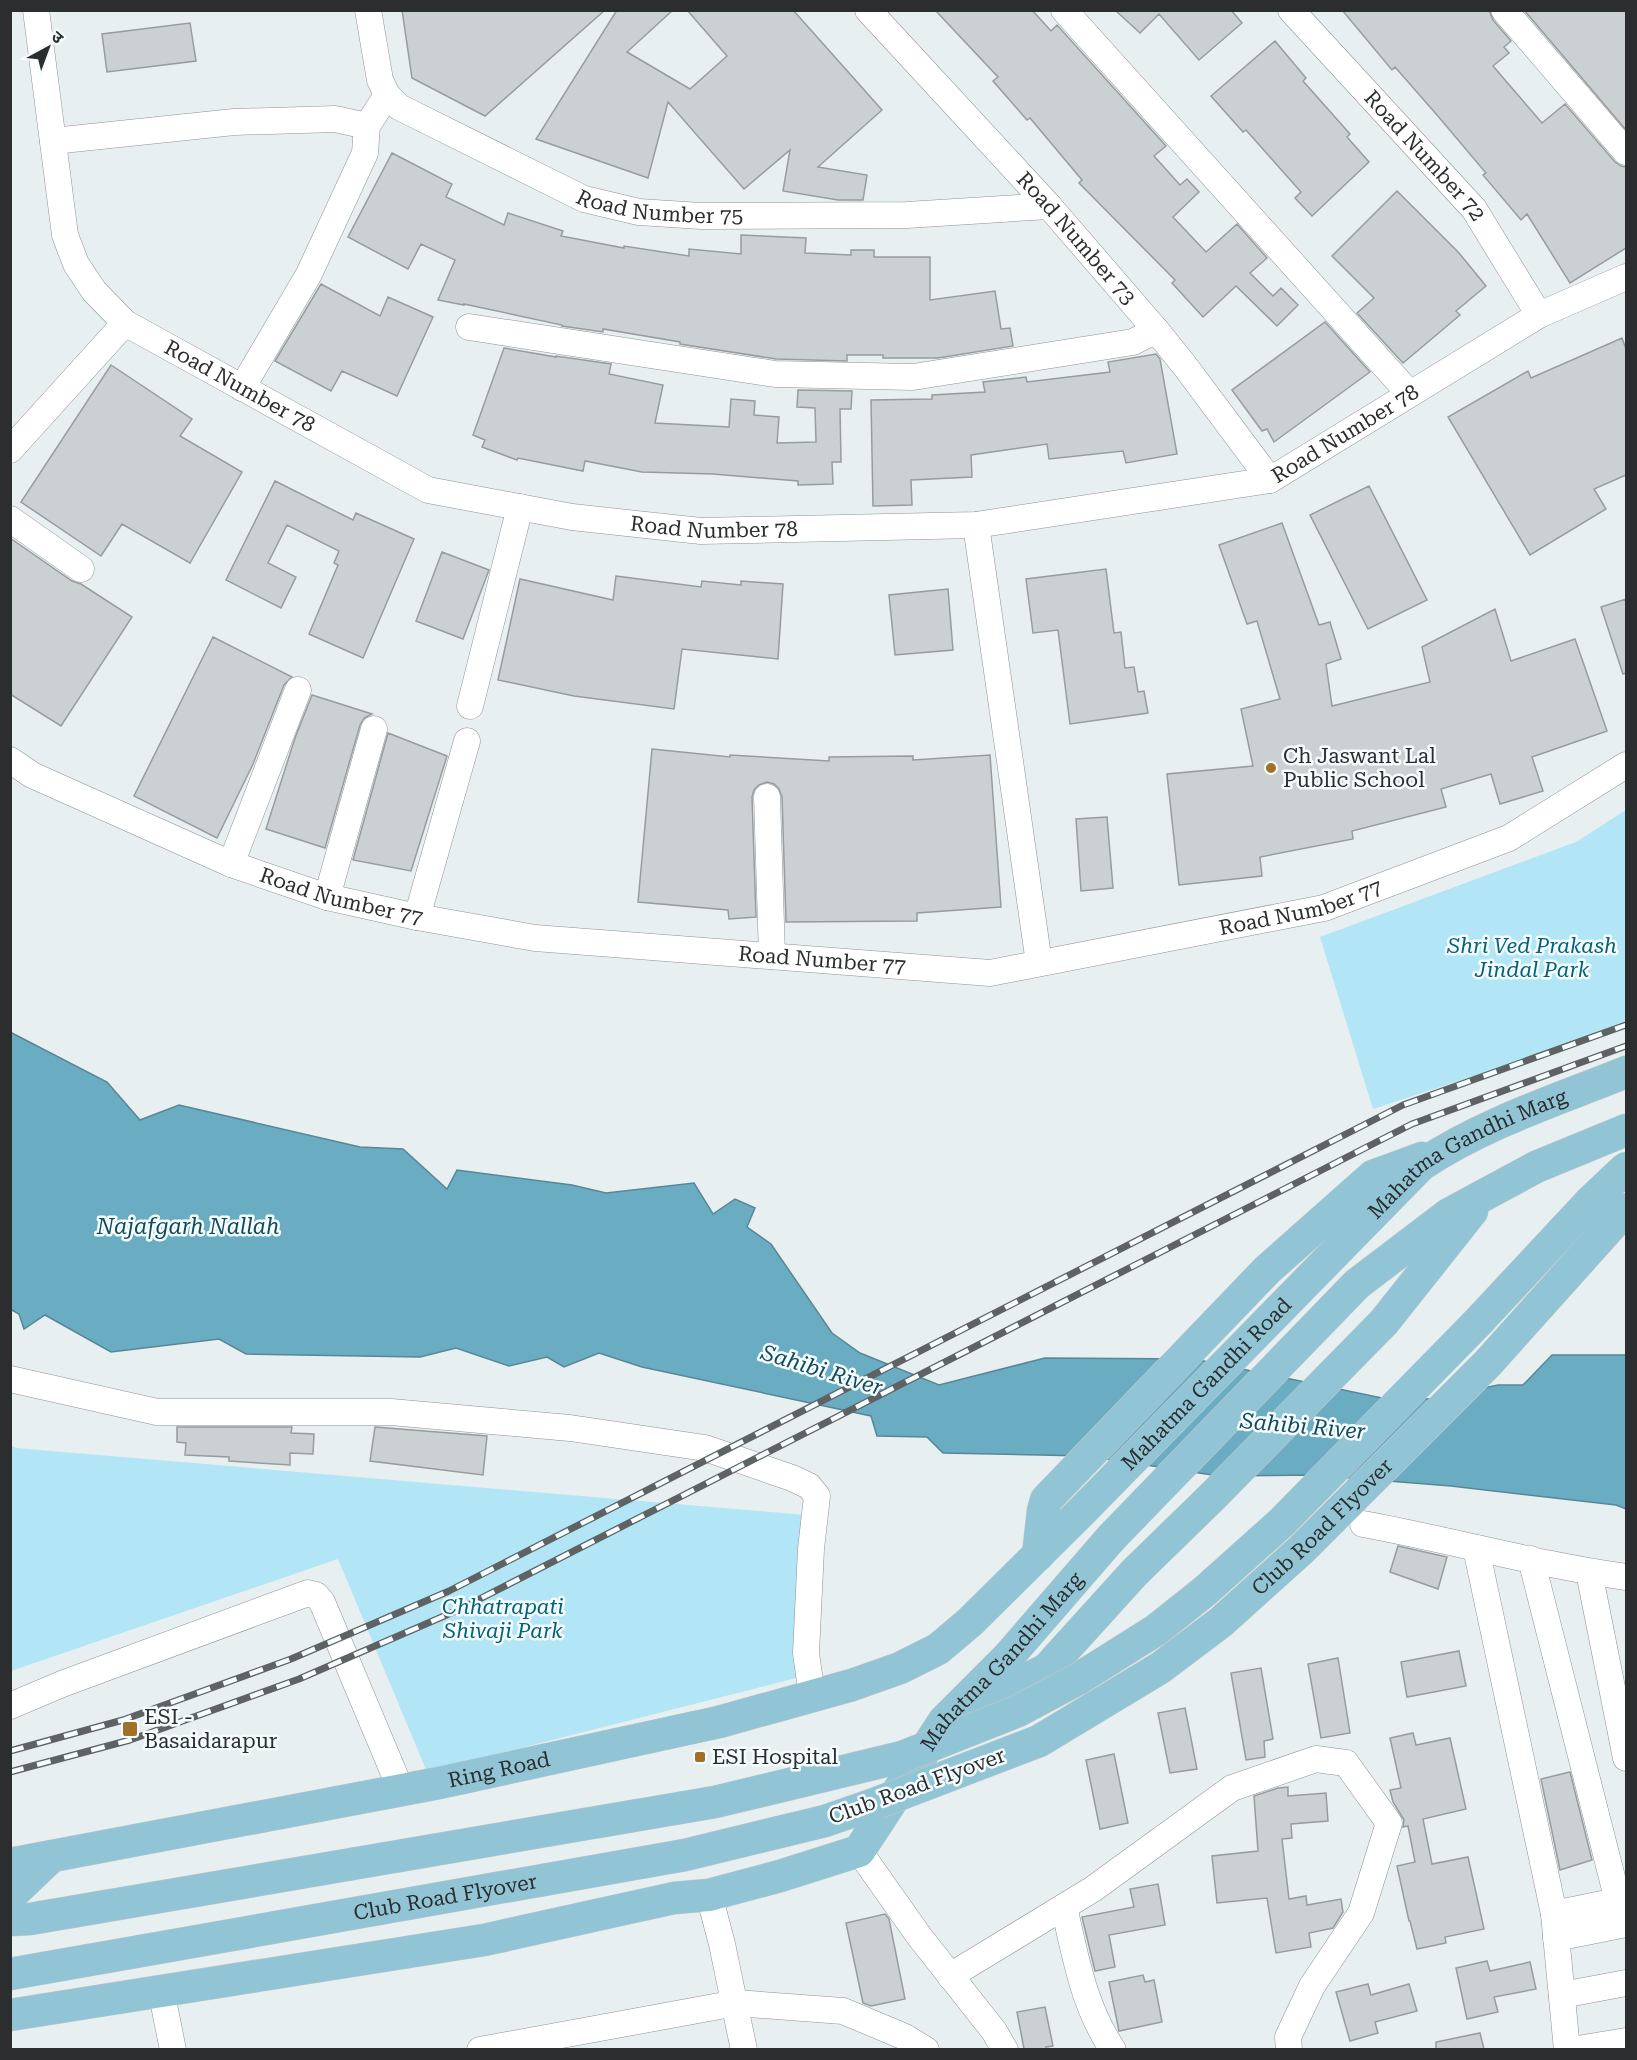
<svg xmlns="http://www.w3.org/2000/svg" width="1637" height="2060" font-family="'Roboto Serif','Noto Sans Devanagari',serif">
<rect width="100%" height="100%" fill="#e8eff1"/>
<path fill="#b2e5f6" d="M 1626,810 L 1626,1026 L 1373,1109 L 1320,937 L 1576,842 Z
M 10,1445 L 16,1448 L 806,1515 L 796,1678 L 427,1772 L 338,1559 L 11,1671 Z"/>
<path fill="#6aadc3" stroke="#578796" stroke-width="1.5" d="M 10,1032 L 107,1082 L 140,1120 L 179,1105 L 360,1147 L 403,1149 L 447,1189 L 457,1170 L 572,1185 L 606,1193 L 694,1183 L 713,1214 L 735,1199 L 755,1208 L 747,1227 L 771,1244 L 832,1333 L 860,1353 L 939,1385 L 1045,1358 L 1194,1359 L 1382,1398 L 1431,1399 L 1498,1385 L 1523,1385 L 1552,1355 L 1626,1355 L 1626,1509 L 1616,1505 L 1451,1486 L 1313,1475 L 1219,1476 L 1086,1456 L 943,1453 L 927,1437 L 877,1436 L 871,1416 L 642,1367 L 599,1353 L 564,1367 L 547,1357 L 509,1366 L 456,1348 L 420,1357 L 246,1354 L 219,1339 L 111,1352 L 45,1315 L 24,1329 L 19,1314 L 10,1309 Z"/>
<path fill="#cbd1d3" stroke="#979c9f" stroke-width="1.5" d="M 402,10 L 605,10 L 485,116 L 412,78 Z
M 617,10 L 673,10 L 627,52 L 690,89 L 727,56 L 687,10 L 793,10 L 882,110 L 818,167 L 867,175 L 863,200 L 838,200 L 783,191 L 790,150 L 744,189 L 668,102 L 648,178 L 536,139 Z
M 935,10 L 1032,10 L 1051,31 L 1057,25 L 1166,146 L 1154,156 L 1180,185 L 1187,179 L 1199,192 L 1173,217 L 1206,252 L 1237,224 L 1267,258 L 1250,273 L 1273,296 L 1281,288 L 1298,305 L 1277,326 L 1236,286 L 1203,317 L 1172,283 L 1175,280 L 1079,183 L 1082,180 L 1030,118 L 1027,120 L 993,81 L 998,77 Z
M 1115,10 L 1231,10 L 1242,23 L 1199,60 L 1159,14 L 1140,33 Z
M 1342,10 L 1489,10 L 1493,20 L 1511,41 L 1504,47 L 1509,53 L 1493,66 L 1542,123 L 1565,104 L 1615,162 L 1621,166 L 1626,167 L 1626,248 L 1570,283 L 1527,214 L 1521,220 L 1483,175 L 1486,173 L 1437,115 L 1395,67 L 1392,70 Z
M 1524,10 L 1626,10 L 1626,130 Z
M 190,23 L 196,61 L 107,72 L 102,34 Z
M 1275,41 L 1306,78 L 1303,81 L 1350,134 L 1347,137 L 1369,162 L 1312,216 L 1295,198 L 1301,192 L 1246,130 L 1243,132 L 1211,96 Z
M 392,153 L 452,184 L 446,197 L 504,225 L 508,213 L 563,231 L 561,236 L 624,248 L 624,246 L 689,256 L 689,249 L 741,254 L 741,235 L 806,238 L 805,253 L 851,255 L 851,250 L 874,250 L 874,257 L 930,257 L 930,300 L 995,291 L 1001,329 L 1010,328 L 1013,346 L 938,358 L 883,358 L 883,355 L 847,355 L 847,361 L 776,359 L 680,344 L 680,342 L 603,329 L 603,332 L 562,326 L 562,325 L 464,304 L 464,305 L 438,300 L 455,260 L 421,244 L 408,269 L 348,237 Z
M 1397,191 L 1459,253 L 1486,286 L 1456,311 L 1460,315 L 1403,363 L 1357,313 L 1374,298 L 1332,256 Z
M 321,284 L 380,316 L 388,297 L 433,317 L 397,396 L 342,371 L 331,391 L 275,361 Z
M 1325,322 L 1370,372 L 1274,442 L 1267,429 L 1262,431 L 1232,390 Z
M 1622,338 L 1626,349 L 1626,475 L 1594,489 L 1606,509 L 1530,555 L 1448,417 L 1528,371 L 1531,378 Z
M 504,348 L 556,357 L 556,356 L 611,364 L 609,374 L 663,385 L 655,423 L 729,427 L 731,399 L 755,401 L 754,415 L 779,417 L 777,443 L 816,442 L 815,408 L 797,407 L 798,390 L 852,391 L 851,409 L 840,409 L 841,462 L 832,462 L 833,484 L 798,485 L 798,481 L 713,474 L 642,472 L 585,461 L 583,471 L 518,458 L 517,460 L 482,447 L 485,440 L 473,435 Z
M 1156,354 L 1160,359 L 1177,454 L 1126,463 L 1123,451 L 1049,459 L 1047,444 L 971,455 L 972,477 L 911,480 L 912,505 L 873,506 L 871,400 L 932,399 L 932,395 L 985,392 L 983,382 L 1026,377 L 1027,382 L 1110,372 L 1108,362 Z
M 111,365 L 192,419 L 180,436 L 242,472 L 190,563 L 122,524 L 101,556 L 21,502 Z
M 275,481 L 353,520 L 356,513 L 414,539 L 363,658 L 309,634 L 338,565 L 334,563 L 339,551 L 287,525 L 268,563 L 296,577 L 281,608 L 226,580 Z
M 1369,486 L 1427,600 L 1368,629 L 1310,515 Z
M 1282,523 L 1319,625 L 1330,622 L 1341,659 L 1326,664 L 1332,706 L 1430,682 L 1422,647 L 1495,609 L 1511,661 L 1575,639 L 1607,731 L 1532,757 L 1543,791 L 1500,804 L 1491,774 L 1441,789 L 1446,807 L 1352,831 L 1353,839 L 1260,857 L 1262,876 L 1179,885 L 1167,774 L 1253,766 L 1241,709 L 1280,699 L 1257,621 L 1247,624 L 1219,545 Z
M 10,538 L 72,581 L 81,584 L 132,617 L 61,726 L 10,694 Z
M 442,552 L 489,570 L 463,639 L 416,621 Z
M 1106,569 L 1114,633 L 1121,632 L 1125,668 L 1134,667 L 1138,692 L 1144,691 L 1148,713 L 1070,724 L 1058,630 L 1033,633 L 1026,579 Z
M 616,576 L 701,587 L 702,581 L 741,585 L 741,581 L 783,584 L 778,659 L 682,649 L 674,709 L 574,696 L 498,680 L 520,579 L 613,600 Z
M 948,589 L 953,650 L 895,655 L 889,595 Z
M 1626,599 L 1626,673 L 1623,674 L 1601,607 Z
M 213,637 L 292,677 L 284,685 L 253,764 L 217,838 L 134,796 Z
M 312,695 L 372,714 L 364,718 L 360,725 L 325,848 L 266,829 L 295,738 Z
M 388,733 L 447,756 L 411,871 L 353,860 Z
M 652,749 L 730,757 L 730,755 L 829,761 L 829,757 L 913,756 L 913,760 L 990,755 L 1001,907 L 917,913 L 917,921 L 786,922 L 782,797 L 779,789 L 774,784 L 767,782 L 759,785 L 754,790 L 752,797 L 756,917 L 729,919 L 728,910 L 638,902 Z
M 1107,817 L 1113,888 L 1081,891 L 1076,819 Z
M 177,1427 L 292,1427 L 291,1433 L 314,1434 L 313,1454 L 290,1453 L 290,1465 L 229,1461 L 229,1457 L 185,1455 L 186,1443 L 177,1442 Z
M 375,1427 L 487,1436 L 483,1475 L 370,1461 Z
M 1398,1546 L 1447,1557 L 1438,1589 L 1390,1572 Z
M 1459,1651 L 1466,1686 L 1407,1697 L 1401,1662 Z
M 1338,1658 L 1350,1733 L 1321,1738 L 1308,1664 Z
M 1261,1668 L 1273,1739 L 1264,1741 L 1265,1757 L 1246,1760 L 1231,1673 Z
M 1185,1708 L 1197,1769 L 1170,1773 L 1158,1713 Z
M 1413,1733 L 1416,1745 L 1450,1738 L 1466,1809 L 1423,1819 L 1432,1864 L 1468,1857 L 1484,1929 L 1445,1937 L 1446,1943 L 1417,1949 L 1410,1921 L 1409,1921 L 1397,1866 L 1415,1862 L 1408,1826 L 1403,1827 L 1404,1820 L 1393,1802 L 1390,1790 L 1401,1788 L 1390,1738 Z
M 1114,1754 L 1128,1823 L 1100,1829 L 1086,1760 Z
M 1570,1772 L 1592,1860 L 1560,1870 L 1541,1779 Z
M 1288,1787 L 1288,1796 L 1326,1793 L 1328,1821 L 1291,1824 L 1292,1838 L 1282,1839 L 1289,1899 L 1306,1896 L 1307,1905 L 1341,1899 L 1343,1912 L 1333,1928 L 1309,1933 L 1311,1947 L 1276,1953 L 1267,1898 L 1217,1903 L 1212,1856 L 1258,1851 L 1254,1796 L 1278,1788 Z
M 1158,1884 L 1165,1925 L 1109,1935 L 1115,1967 L 1095,1971 L 1082,1917 L 1134,1907 L 1130,1889 Z
M 885,1914 L 889,1919 L 905,1999 L 871,2006 L 863,2003 L 846,1923 Z
M 1487,1961 L 1490,1971 L 1530,1962 L 1536,1989 L 1494,1997 L 1498,2012 L 1467,2019 L 1456,1968 Z
M 1143,1975 L 1145,1982 L 1154,1980 L 1162,2022 L 1119,2031 L 1109,1982 Z
M 1368,1984 L 1371,1995 L 1409,1984 L 1417,2011 L 1375,2022 L 1378,2033 L 1350,2041 L 1336,1992 Z
M 1045,2007 L 1053,2046 L 1046,2047 L 1046,2049 L 1024,2049 L 1017,2012 Z
M 1480,2033 L 1484,2049 L 1436,2049 L 1436,2042 Z"/>
<g fill="none" stroke-linecap="round" stroke-linejoin="round">
<defs>
<g id="minor">
<path id="s1" d="M 36,10 L 65,235 L 76,264 L 94,291 L 125,323 L 428,490 L 572,517 L 701,531 L 976,525 L 1270,480 L 1539,315 L 1626,277"/>
<path id="s2" d="M 368,10 L 380,80 L 387,95 L 399,107 L 584,199 L 639,212 L 701,216 L 907,215 L 1049,206"/>
<path id="s3" d="M 868,10 L 1049,206 L 1156,330 L 1185,366 L 1270,480"/>
<path d="M 1064,10 L 1409,393"/>
<path id="s4" d="M 1291,10 L 1474,209 L 1539,315"/>
<path d="M 1504,10 L 1626,152"/>
<path d="M 53,141 L 234,122 L 335,119 L 367,126"/>
<path d="M 469,327 L 775,374 L 913,377 L 1133,342 L 1156,330"/>
<path d="M 242,388 L 309,274 L 365,153 L 367,126 L 387,95"/>
<path d="M 10,450 L 125,323"/>
<path d="M 10,519 L 81,569"/>
<path d="M 976,525 L 1039,963"/>
<path d="M 470,706 L 520,507"/>
<path id="s5" d="M 10,760 L 32,775 L 231,864 L 327,897 L 417,917 L 535,938 L 990,973 L 1324,908 L 1509,838 L 1626,765"/>
<path d="M 767,797 L 772,956"/>
<path d="M 231,864 L 298,690"/>
<path d="M 327,897 L 374,729"/>
<path d="M 417,917 L 467,741"/>
<path d="M 10,1379 L 157,1412 L 391,1412 L 570,1428 L 705,1448 L 792,1478 L 809,1486 L 817,1496 L 811,1549 L 806,1653 L 812,1696"/>
<path d="M 1363,1524 C 1451,1540 1538,1565 1626,1577"/>
<path d="M 1476,1548 L 1554,1914 L 1567,2050"/>
<path d="M 1531,1559 L 1618,1901"/>
<path d="M 1589,1572 L 1626,1758"/>
<path d="M 10,1706 L 62,1684 L 308,1593 L 316,1595 L 322,1602 L 401,1790"/>
<path d="M 859,1851 L 919,1936 L 994,2031 L 1005,2050"/>
<path d="M 709,1895 L 722,1944 L 744,2050"/>
<path d="M 1064,1907 C 1076,1958 1083,2005 1113,2050"/>
<path d="M 1554,1914 L 1626,1899"/>
<path d="M 1556,1938 L 1626,1924"/>
<path d="M 950,1976 L 1093,1889 L 1232,1788 L 1316,1759 L 1346,1763 L 1389,1823 L 1361,1913 L 1312,1986 L 1288,2037 L 1289,2050"/>
<path d="M 161,1990 L 173,2050"/>
<path d="M 1562,1995 L 1626,1983"/>
<path d="M 480,2050 L 736,2003 L 843,2011 L 905,2037 L 926,2050"/>
<path d="M 1572,2050 L 1626,2041"/>
</g>
<g id="major">
<path d="M 1038,1555 L 1043,1511 L 1046,1500 L 1267,1270 L 1373,1176 L 1422,1158"/>
<path d="M 970,1708 L 1047,1669 L 1134,1573 L 1213,1496 L 1384,1322 L 1472,1211"/>
<path id="s6" d="M 10,1864 L 439,1783 L 719,1722 L 852,1685 L 900,1668 L 938,1649 L 970,1622 L 1084,1509 L 1421,1165 C 1484,1123 1557,1100 1626,1072"/>
<path d="M 10,1896 L 51,1857"/>
<path d="M 10,1920 L 30,1919 L 715,1802 L 902,1757"/>
<path id="s7" d="M 10,1974 L 685,1855 L 825,1821 L 877,1803"/>
<path id="s8" d="M 10,2015 L 484,1940 L 674,1898 L 709,1895 L 780,1876 L 859,1851 L 944,1721 L 1008,1657 L 1111,1538 L 1357,1284 L 1449,1214 L 1536,1167 L 1626,1130"/>
</g>
</defs>
<use href="#minor" stroke="#8d9395" stroke-width="27"/>
<use href="#major" stroke="#c8c8c9" stroke-width="33"/>
<use href="#minor" stroke="#fff" stroke-width="26"/>
<use href="#major" stroke="#91c5d6" stroke-width="32"/>
<defs>
<path id="rail" d="M 10,1751 L 123,1720 L 291,1659 L 449,1591 L 1403,1105 L 1626,1025
M 10,1772 L 130,1740 L 299,1679 L 458,1610 L 1412,1124 L 1626,1046"/>
</defs>
<use href="#rail" stroke="#5e6263" stroke-width="7"/>
<use href="#rail" stroke="#f5fcfe" stroke-width="4.5" stroke-dasharray="14" stroke-linecap="butt"/>
<defs>
<g id="major-bridge">
<path d="M 902,1757 L 1018,1711 L 1078,1679 L 1156,1630 L 1205,1591 L 1282,1522 L 1478,1322 L 1590,1202 L 1626,1168"/>
<path id="s9" d="M 877,1803 L 1039,1741 L 1160,1668 L 1221,1622 L 1302,1549 L 1488,1363 L 1626,1209"/>
</g>
</defs>
<use href="#major-bridge" stroke="#c8c8c9" stroke-width="33" stroke-linecap="butt"/>
<use href="#major-bridge" stroke="#91c5d6" stroke-width="32"/>
</g>
<g fill="#a37027" stroke="#f5fcfe" stroke-width="2">
<circle cx="1271" cy="768" r="6"/>
<rect x="122" y="1721" width="16" height="16" rx="3"/>
<rect x="694" y="1751" width="12" height="12" rx="3"/>
</g>
<g text-anchor="middle" dominant-baseline="central" stroke-width="5" stroke-linejoin="round" paint-order="stroke">
<g font-size="21" fill="#2b2d2e" stroke="#f5fcfe">
<text stroke="none"><textPath href="#s4" startOffset="198">Road Number 72</textPath></text>
<text stroke="none"><textPath href="#s2" startOffset="388">Road Number 75</textPath></text>
<text stroke="none"><textPath href="#s3" startOffset="309">Road Number 73</textPath></text>
<text stroke="none"><textPath href="#s1" startOffset="466">Road Number 78</textPath></text>
<text stroke="none"><textPath href="#s1" startOffset="1618">Road Number 78</textPath></text>
<text stroke="none"><textPath href="#s1" startOffset="970">Road Number 78</textPath></text>
<text stroke="none"><textPath href="#s5" startOffset="360">Road Number 77</textPath></text>
<text stroke="none"><textPath href="#s5" startOffset="1332">Road Number 77</textPath></text>
<text stroke="none"><textPath href="#s5" startOffset="846">Road Number 77</textPath></text>
<text stroke="none"><textPath href="#s6" startOffset="1684">Mahatma Gandhi Marg</textPath></text>
<text stroke="none"><textPath href="#s6" startOffset="1332">Mahatma Gandhi Road</textPath></text>
<text stroke="none"><textPath href="#s9" startOffset="530">Club Road Flyover</textPath></text>
<text stroke="none"><textPath href="#s8" startOffset="1104">Mahatma Gandhi Marg</textPath></text>
<text stroke="none"><textPath href="#s6" startOffset="498">Ring Road</textPath></text>
<text transform="translate(917 1786) rotate(-20)">Club Road Flyover</text>
<text stroke="none"><textPath href="#s7" startOffset="442">Club Road Flyover</textPath></text>
</g>
<g font-size="21" fill="#2b2d2e" stroke="#f5fcfe" text-anchor="start">
<text x="1283" y="756">Ch Jaswant Lal<tspan x="1283" dy="24">Public School</tspan></text>
<text x="144" y="1717">ESI -<tspan x="144" dy="24">Basaidarapur</tspan></text>
<text x="712" y="1757">ESI Hospital</text>
</g>
<g font-size="21" font-style="italic" fill="#036279" stroke="#f5fcfe">
<text x="1532" y="946">Shri Ved Prakash<tspan x="1532" dy="24">Jindal Park</tspan></text>
<text x="503" y="1607">Chhatrapati<tspan x="503" dy="24">Shivaji Park</tspan></text>
</g>
<g font-size="22" font-style="italic" fill="#124b5c" stroke="#f5fcfe">
<text x="188" y="1226">Najafgarh Nallah</text>
<text transform="translate(822 1370) rotate(17)">Sahibi River</text>
<text transform="translate(1303 1426) rotate(5)">Sahibi River</text>
</g>
</g>
<rect width="1637" height="2060" fill="none" stroke="#2b2d2e" stroke-width="24"/>
<g transform="translate(48 48) rotate(41)" stroke="#f5fcfe" stroke-width="4.5" paint-order="stroke">
<path d="M0-4.5L10 22L0 15L-10 22Z" fill="#2b2d2e"/>
<text y="-9" font-size="16" font-weight="bold" text-anchor="middle" fill="#2b2d2e">उ</text>
</g>
</svg>
